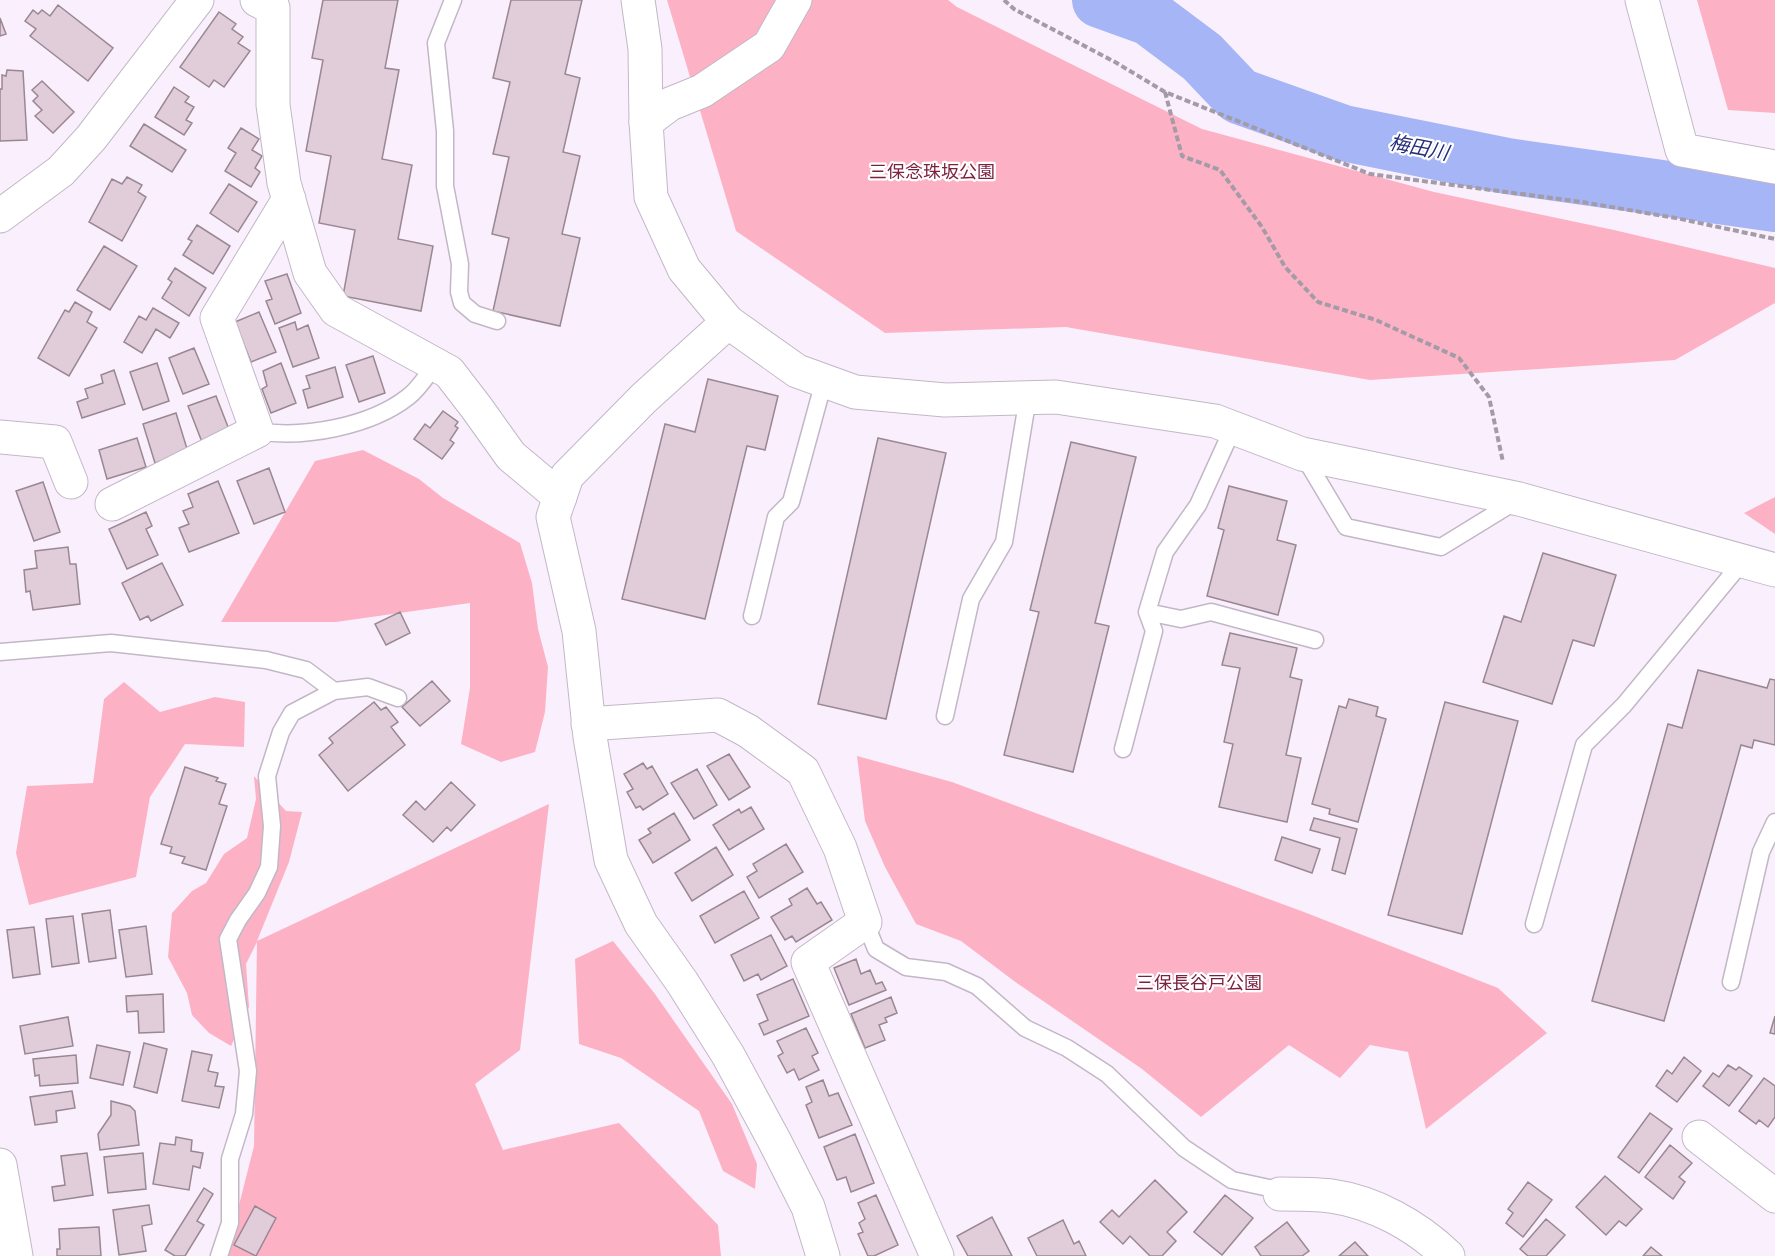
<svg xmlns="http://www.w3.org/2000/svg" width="1775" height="1256" font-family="'Nunito Sans','Noto Sans JP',sans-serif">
<rect width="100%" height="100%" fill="#faf0fd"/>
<path fill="#fcb2c4" d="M 667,0 L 948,0 L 957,7 L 1202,129 L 1434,192 L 1614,230 L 1775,268 L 1775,303 L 1675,360 L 1370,380 L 1066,327 L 885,333 L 736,231 Z
M 1697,0 L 1775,0 L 1775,113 L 1728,110 Z
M 363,450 L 419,479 L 443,498 L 520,543 L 532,583 L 538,629 L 548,667 L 545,712 L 535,752 L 501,762 L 461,744 L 470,688 L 470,603 L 336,622 L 221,622 L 315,461 Z
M 1775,497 L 1775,534 L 1744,513 Z
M 124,682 L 160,712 L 215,697 L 245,702 L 244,747 L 185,744 L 150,797 L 136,877 L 29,905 L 16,853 L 27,786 L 93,783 L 104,699 Z
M 857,756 L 952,782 L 1304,912 L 1498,988 L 1547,1033 L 1426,1129 L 1408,1052 L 1370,1045 L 1340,1078 L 1289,1045 L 1201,1117 L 1142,1069 L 1014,981 L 961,941 L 916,924 L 885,867 L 865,821 Z
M 254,776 L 286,811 L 302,812 L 289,862 L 257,941 L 549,804 L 520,1050 L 475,1084 L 503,1150 L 619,1123 L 718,1225 L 721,1256 L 226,1256 L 254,1146 L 257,942 L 246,964 L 249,1007 L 231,1046 L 209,1033 L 192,1015 L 187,993 L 168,957 L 172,913 L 192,891 L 206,883 L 224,854 L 247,838 L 256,799 Z
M 613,941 L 655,994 L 732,1104 L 757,1164 L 755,1189 L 723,1171 L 699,1111 L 621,1058 L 579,1044 L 575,959 Z"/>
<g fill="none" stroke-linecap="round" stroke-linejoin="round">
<path stroke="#a5b5f6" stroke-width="56" d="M 1100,0 L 1150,18 L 1202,57 L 1239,96 L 1343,133 L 1507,166 L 1775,204"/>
</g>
<path fill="#e1cdd9" stroke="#998792" stroke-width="1.5" d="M 323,0 L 398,0 L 385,68 L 399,70 L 382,159 L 412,165 L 398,239 L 433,246 L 421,311 L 343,296 L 355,230 L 319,223 L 331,156 L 306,151 L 323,60 L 312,58 Z
M 511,0 L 582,0 L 565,74 L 580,78 L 563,152 L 580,156 L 562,234 L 580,238 L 560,326 L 493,311 L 509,238 L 492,234 L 509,157 L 493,154 L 510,82 L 493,78 Z
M 58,5 L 113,48 L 88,81 L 30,36 L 36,29 L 25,21 L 33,10 L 38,14 L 42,10 L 50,16 Z
M 219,12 L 236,24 L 232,29 L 243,37 L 238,43 L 250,51 L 224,87 L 214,80 L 209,87 L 180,67 Z
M 0,18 L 6,34 L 0,36 Z
M 7,70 L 23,71 L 27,140 L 0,141 L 0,89 L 2,89 L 2,75 L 6,76 Z
M 42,81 L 74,112 L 53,133 L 35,116 L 42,110 L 33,101 L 38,96 L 32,90 Z
M 174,87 L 189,97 L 185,102 L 194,107 L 186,120 L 192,123 L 184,135 L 155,117 Z
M 144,124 L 186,150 L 172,172 L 130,146 Z
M 241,128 L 259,139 L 252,150 L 262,156 L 255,168 L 260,172 L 251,187 L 225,171 L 236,153 L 228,148 Z
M 127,177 L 142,185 L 138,192 L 146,197 L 122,241 L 89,222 L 112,179 L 122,184 Z
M 229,184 L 257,202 L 238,232 L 210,213 Z
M 197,225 L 230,246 L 213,274 L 183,255 L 192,241 L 188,239 Z
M 104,246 L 137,266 L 110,310 L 77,290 Z
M 175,268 L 206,288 L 189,316 L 162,298 L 172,282 L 168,279 Z
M 287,274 L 301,313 L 275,324 L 266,301 L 272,299 L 265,281 Z
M 75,302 L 92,312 L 87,322 L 97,328 L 69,376 L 38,358 L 65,310 L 69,312 Z
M 153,308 L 179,323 L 170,338 L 156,329 L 142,353 L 124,342 L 139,316 L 146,320 Z
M 259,312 L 276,352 L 251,362 L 235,322 Z
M 295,322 L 297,330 L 308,325 L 319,358 L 293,367 L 279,328 Z
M 194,348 L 209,384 L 183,394 L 169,358 Z
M 373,356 L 385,393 L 359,402 L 346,365 Z
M 157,363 L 169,401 L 143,410 L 130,372 Z
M 281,363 L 296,403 L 271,413 L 262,389 L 267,386 L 263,371 Z
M 335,367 L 343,397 L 308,408 L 303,390 L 310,388 L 306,376 Z
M 114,370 L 125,404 L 82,418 L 77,402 L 88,398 L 85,389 L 103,383 L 101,375 Z
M 708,379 L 778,396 L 765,450 L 747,446 L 705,619 L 622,599 L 665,424 L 695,432 Z
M 216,396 L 230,432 L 202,442 L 188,406 Z
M 443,411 L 458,422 L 455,426 L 458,428 L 450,440 L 454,443 L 442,459 L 414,439 L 425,424 L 430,428 Z
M 176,413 L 188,452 L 155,463 L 143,424 Z
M 137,438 L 146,467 L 107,479 L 99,450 Z
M 878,438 L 946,453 L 886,719 L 818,704 Z
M 1071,442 L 1136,457 L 1095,623 L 1109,626 L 1073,772 L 1004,755 L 1039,612 L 1030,610 Z
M 269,468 L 285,512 L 254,524 L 237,481 Z
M 218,481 L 239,533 L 189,552 L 179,528 L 189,524 L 183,511 L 193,507 L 188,494 Z
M 43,482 L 60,532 L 34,541 L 16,491 Z
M 1229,486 L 1287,501 L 1277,540 L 1296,545 L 1278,615 L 1207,596 L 1224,530 L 1218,528 Z
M 146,512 L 152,526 L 146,529 L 158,555 L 127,569 L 109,529 Z
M 68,547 L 70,564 L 76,564 L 80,604 L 33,610 L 30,591 L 26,592 L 24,570 L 37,568 L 35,551 Z
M 1543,553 L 1616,575 L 1594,646 L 1573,640 L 1552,704 L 1483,682 L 1504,616 L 1521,622 Z
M 162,563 L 183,605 L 151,621 L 148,616 L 140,620 L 122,583 Z
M 400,612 L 410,633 L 386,645 L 375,624 Z
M 1230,633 L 1297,648 L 1290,677 L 1302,680 L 1286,755 L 1301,758 L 1287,822 L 1219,807 L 1233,744 L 1224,742 L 1240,668 L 1222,665 Z
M 1698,670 L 1767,688 L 1770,679 L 1775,680 L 1775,745 L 1754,740 L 1752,748 L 1741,745 L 1664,1021 L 1592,1001 L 1668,724 L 1682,728 Z
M 432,681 L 450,701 L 420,726 L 402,707 Z
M 1349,699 L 1378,707 L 1376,716 L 1386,719 L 1358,822 L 1329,814 L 1330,809 L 1312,804 L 1339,706 L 1346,708 Z
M 374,702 L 381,710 L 386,707 L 398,722 L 391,727 L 405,745 L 348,791 L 319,755 L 333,743 L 329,738 Z
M 1445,702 L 1518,721 L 1462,934 L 1388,915 Z
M 729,754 L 750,787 L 729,800 L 707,766 Z
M 643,763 L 647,769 L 652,766 L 668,794 L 643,810 L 640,806 L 636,808 L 627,792 L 633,789 L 624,774 Z
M 185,767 L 218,778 L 216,781 L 226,784 L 219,804 L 227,806 L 206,870 L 182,863 L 185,857 L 170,853 L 172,847 L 161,844 Z
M 697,769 L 717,805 L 694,819 L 671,783 Z
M 451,782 L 475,805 L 451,831 L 447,827 L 433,842 L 403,815 L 416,801 L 425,810 Z
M 751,807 L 764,829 L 729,850 L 713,825 L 739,809 L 741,813 Z
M 674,813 L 690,840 L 653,863 L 639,840 L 651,833 L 648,829 Z
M 1314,818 L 1357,829 L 1345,874 L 1332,870 L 1340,838 L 1310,830 Z
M 1282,837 L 1320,849 L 1312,873 L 1275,860 Z
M 786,844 L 803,872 L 759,898 L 747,877 L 757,871 L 753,864 Z
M 716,847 L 733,875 L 692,901 L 675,873 Z
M 807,888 L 817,904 L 821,902 L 832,920 L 796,942 L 792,936 L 785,940 L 771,917 L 792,905 L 789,899 Z
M 744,891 L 759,918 L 715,943 L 700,916 Z
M 110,910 L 116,958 L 89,962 L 82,914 Z
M 73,916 L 79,963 L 52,967 L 46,919 Z
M 146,926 L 152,974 L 126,977 L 119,930 Z
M 34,927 L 40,974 L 13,978 L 7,930 Z
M 771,935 L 787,966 L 761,980 L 758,974 L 744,981 L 731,955 Z
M 856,959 L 861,974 L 870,970 L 876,984 L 882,982 L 886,990 L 849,1005 L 834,968 Z
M 793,979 L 809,1016 L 764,1035 L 759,1024 L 768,1020 L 757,995 Z
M 163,994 L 164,1032 L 139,1033 L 138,1011 L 127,1012 L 126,996 Z
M 891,997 L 897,1013 L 885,1018 L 887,1022 L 879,1025 L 885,1040 L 865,1048 L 851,1014 Z
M 1775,1016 L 1775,1034 L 1770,1033 Z
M 68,1017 L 73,1046 L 25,1054 L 20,1026 Z
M 806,1028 L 818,1053 L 812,1056 L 819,1070 L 799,1080 L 794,1069 L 787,1073 L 778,1056 L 783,1053 L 777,1041 Z
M 144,1043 L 167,1049 L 157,1093 L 134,1087 Z
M 97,1045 L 130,1052 L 123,1085 L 90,1078 Z
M 192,1051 L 212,1055 L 208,1071 L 218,1073 L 215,1086 L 224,1087 L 219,1108 L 182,1101 Z
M 76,1055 L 78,1083 L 40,1086 L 39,1075 L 35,1076 L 33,1059 Z
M 1684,1057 L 1701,1071 L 1677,1102 L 1656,1086 L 1667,1070 L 1672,1074 Z
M 1728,1065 L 1736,1070 L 1739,1067 L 1752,1076 L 1729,1106 L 1703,1086 L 1713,1073 L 1719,1077 Z
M 1764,1078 L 1775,1086 L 1775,1117 L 1768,1127 L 1759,1120 L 1756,1124 L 1739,1111 Z
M 823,1080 L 829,1096 L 838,1093 L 852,1125 L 819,1138 L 806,1105 L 812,1102 L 806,1087 Z
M 72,1091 L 75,1108 L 56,1111 L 57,1122 L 35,1125 L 30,1097 Z
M 111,1101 L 130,1106 L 135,1111 L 139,1145 L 100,1150 L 98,1134 L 111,1115 Z
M 1650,1113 L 1672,1129 L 1639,1173 L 1618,1157 Z
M 855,1134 L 874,1183 L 851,1192 L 846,1177 L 837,1180 L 824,1147 Z
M 176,1137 L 192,1140 L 191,1151 L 203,1153 L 200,1168 L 193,1166 L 189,1190 L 153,1184 L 160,1143 L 175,1145 Z
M 1670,1145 L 1692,1163 L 1679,1177 L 1685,1182 L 1673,1199 L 1645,1177 Z
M 87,1153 L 93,1195 L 54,1201 L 52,1187 L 65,1185 L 61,1156 Z
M 143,1153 L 146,1189 L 108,1193 L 104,1157 Z
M 1605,1176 L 1642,1209 L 1626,1226 L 1619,1221 L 1606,1235 L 1576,1207 Z
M 1155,1180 L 1187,1212 L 1167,1232 L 1176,1241 L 1162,1256 L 1150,1256 L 1130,1236 L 1123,1244 L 1100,1222 L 1112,1210 L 1119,1217 Z
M 1528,1182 L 1552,1200 L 1523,1237 L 1506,1223 L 1513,1213 L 1508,1209 Z
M 204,1188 L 213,1194 L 197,1221 L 204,1225 L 185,1256 L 175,1256 L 165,1250 Z
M 876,1195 L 898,1245 L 874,1256 L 868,1256 L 858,1234 L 863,1232 L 859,1223 L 865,1219 L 858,1203 Z
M 1225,1195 L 1253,1218 L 1222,1255 L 1194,1232 Z
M 149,1205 L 152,1224 L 142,1226 L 146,1251 L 119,1255 L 113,1210 Z
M 255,1206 L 276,1218 L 256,1256 L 234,1245 Z
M 992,1217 L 1012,1256 L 968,1256 L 957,1236 Z
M 1546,1219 L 1565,1235 L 1546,1256 L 1528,1256 L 1520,1249 Z
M 1063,1220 L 1074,1244 L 1079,1241 L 1086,1256 L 1037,1256 L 1028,1238 Z
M 1287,1222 L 1309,1251 L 1302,1256 L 1261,1256 L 1255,1247 Z
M 99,1227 L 101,1256 L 57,1256 L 57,1249 L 60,1249 L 59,1229 Z
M 1355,1242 L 1368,1256 L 1339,1256 Z
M 1651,1247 L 1662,1256 L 1643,1256 Z"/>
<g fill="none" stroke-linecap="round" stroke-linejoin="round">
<defs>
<path id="service" d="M 453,0 L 436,43 L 445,131 L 445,186 L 460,264 L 459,292 L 462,303 L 475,314 L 497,321
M 257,431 C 304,439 371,426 408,397 C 419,389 427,375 435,365
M 1303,455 L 1346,527 L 1441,547 L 1516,501
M 1147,612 L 1181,619 L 1211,612 L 1315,640
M 752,616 L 776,517 L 791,502 L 824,381
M 0,652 L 111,643 L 266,660 L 306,670 L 334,691 L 368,687 L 398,698
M 945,716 L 971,599 L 1004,542 L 1028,397
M 1123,749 L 1154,631 L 1147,612 L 1165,552 L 1198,505 L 1233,428
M 865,922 L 876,949 L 906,967 L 946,972 L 977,986 L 1025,1028 L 1067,1048 L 1107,1074 L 1184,1148 L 1232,1180 L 1269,1188 L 1280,1194
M 1534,924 L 1584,745 L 1624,705 L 1743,561
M 1731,982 L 1761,852 L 1775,822
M 219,1256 L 230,1223 L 230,1159 L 244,1114 L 248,1071 L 228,939 L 238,920 L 257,893 L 269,867 L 272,826 L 267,776 L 281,732 L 292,713 L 334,691"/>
<path id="minor" d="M 257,0 L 273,8 L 273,105 L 284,183 L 310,273 L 336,310 L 449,372 L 476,407 L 511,456 L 560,497
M 1642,0 L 1682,150 L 1775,167
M 646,122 L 670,104 L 702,91 L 769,46 L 795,0
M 0,437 L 55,442 L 71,482
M 112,504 L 257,431 L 217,318 L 289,199
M 588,724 L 718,715 L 748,731 L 803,771 L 840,848 L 865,922 L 808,962 L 937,1256
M 1699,1137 L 1775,1196
M 1280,1194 C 1296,1194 1314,1194 1331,1196 C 1374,1202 1417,1226 1448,1256"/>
<path id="tertiary" d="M 638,0 L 645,49 L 646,122 L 651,197 L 684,269 L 728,322 L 797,371 L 855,392 L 945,400 L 1056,397 L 1215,421 L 1302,454 L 1519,499 L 1775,570
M 0,216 L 61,171 L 91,138 L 197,0
M 728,322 L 644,398 L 567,476 L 553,517 L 579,631 L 590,737 L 611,860 L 641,924 L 682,982 L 728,1055 L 774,1140 L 808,1207 L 823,1256
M 0,1165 L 16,1256"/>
</defs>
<use href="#service" stroke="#c3b7c7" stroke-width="19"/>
<use href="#minor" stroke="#c3b7c7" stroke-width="35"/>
<use href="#tertiary" stroke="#c3b7c7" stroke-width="35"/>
<path stroke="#a39ba6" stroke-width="4" stroke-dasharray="6 3" stroke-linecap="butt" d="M 1004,0 L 1014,9 L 1115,62 L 1165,92 L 1370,174 L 1582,202 L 1676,218 L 1775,239
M 1165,92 L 1182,156 L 1220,170 L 1262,227 L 1285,267 L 1318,302 L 1376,320 L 1459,358 L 1489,397 L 1503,462"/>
<use href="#service" stroke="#fff" stroke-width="16"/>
<use href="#minor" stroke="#fff" stroke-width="33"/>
<use href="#tertiary" stroke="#fff" stroke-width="33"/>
</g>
<g text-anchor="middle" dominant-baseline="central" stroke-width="4.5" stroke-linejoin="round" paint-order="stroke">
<g font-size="18" fill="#7c2241" stroke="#fff">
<text x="932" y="172">三保念珠坂公園</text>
<text x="1199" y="983">三保長谷戸公園</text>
</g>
<g font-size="20" font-style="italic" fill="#272e79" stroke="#fff">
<text transform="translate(1419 148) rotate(11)">梅田川</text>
</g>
</g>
</svg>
